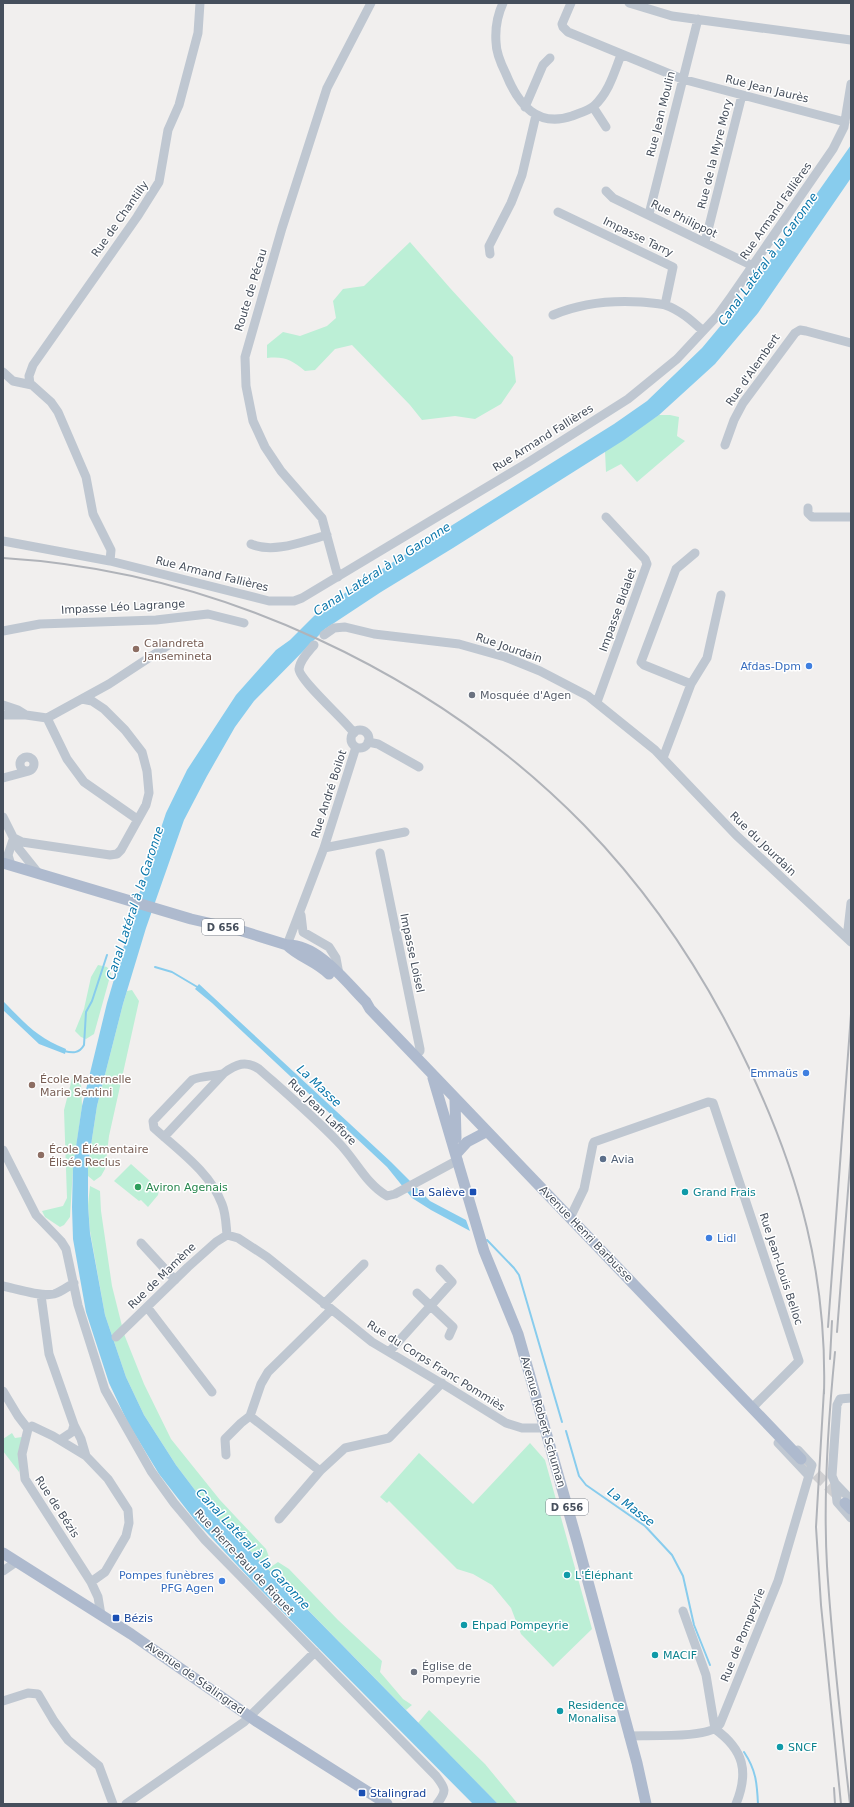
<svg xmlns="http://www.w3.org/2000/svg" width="854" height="1807" font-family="'DejaVu Sans',sans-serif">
<rect width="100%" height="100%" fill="#f1efee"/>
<path fill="#bcefd6" d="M 410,242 L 450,288 L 513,357 L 516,382 L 501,404 L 475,419 L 455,416 L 422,420 L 410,405 L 352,345 L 335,349 L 315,370 L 305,371 C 292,360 284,356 267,358 L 267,345 L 283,332 L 300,336 L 327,326 L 336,318 L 333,301 L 343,289 L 364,286 Z
M 659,415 L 670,415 L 679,417 L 677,436 L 685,441 L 637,482 L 621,464 L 606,472 L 605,451 Z
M 98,965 L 107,967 L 111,973 L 94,1034 L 86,1039 L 81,1037 L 75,1031 L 84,1009 L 91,977 Z
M 132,990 L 139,1001 L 109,1136 L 105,1169 L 101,1176 L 94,1181 L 88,1176 L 88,1165 L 97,1106 L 123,1004 L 127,991 Z
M 73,1075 L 74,1081 L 81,1084 L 82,1106 L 73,1169 L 70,1217 L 64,1225 L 60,1227 L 45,1217 L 42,1211 L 63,1206 L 67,1198 L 64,1110 Z
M 131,1164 L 159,1189 L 158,1195 L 148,1207 L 141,1200 L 139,1201 L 114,1181 Z
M 90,1186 L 100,1191 L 101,1211 L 112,1286 L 124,1334 L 144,1384 L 171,1439 L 220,1500 L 266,1549 L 269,1557 L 264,1561 L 260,1561 L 210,1510 L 176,1465 L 144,1415 L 126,1377 L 105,1315 L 90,1231 L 88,1205 Z
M 12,1433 L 15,1438 L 22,1437 L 19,1472 L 3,1451 L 3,1439 Z
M 530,1443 L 545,1460 L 592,1629 L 553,1667 L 521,1634 L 511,1608 L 492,1585 L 473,1574 L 457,1569 L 389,1501 L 387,1503 L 380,1497 L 419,1453 L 473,1504 Z
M 278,1562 L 289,1569 L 338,1620 L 382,1661 L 380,1672 L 403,1699 L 412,1705 L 406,1710 L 268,1569 Z
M 429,1710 L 485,1764 L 518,1804 L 498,1804 L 418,1723 Z"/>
<path fill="#88cced" d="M 851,145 L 851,178 L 758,313 L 715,364 L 659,415 L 624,440 L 453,548 L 381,592 L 325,629 L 254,701 L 235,727 L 207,776 L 184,820 L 146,928 L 123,1004 L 97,1106 L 88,1165 L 88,1205 L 90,1233 L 105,1315 L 126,1377 L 144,1415 L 176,1465 L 210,1510 L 498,1804 L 473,1804 L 253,1582 L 194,1519 L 159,1474 L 128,1423 L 109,1383 L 86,1312 L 73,1239 L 72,1207 L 73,1167 L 82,1106 L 107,1003 L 141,888 L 166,813 L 187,770 L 236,695 L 276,650 L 290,640 L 314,616 L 330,603 L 366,579 L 614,424 L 647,401 L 702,348 L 742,300 Z
M 199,984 L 391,1162 L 430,1201 L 466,1220 L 470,1231 L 431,1210 L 412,1198 L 387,1167 L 212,1003 L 195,989 Z
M 3,1001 C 25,1023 36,1037 66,1049 L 65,1054 L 39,1044 L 3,1010 Z"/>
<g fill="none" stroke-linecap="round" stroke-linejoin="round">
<path stroke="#88cced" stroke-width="2" d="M 155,967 L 172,972 L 199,988
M 64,1051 C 72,1053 79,1054 84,1045 L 86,1012 L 92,1001 L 107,955
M 487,1240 L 514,1268 L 519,1275 L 562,1422
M 566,1431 L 579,1476 L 586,1485 L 645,1526 L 672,1555 L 683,1576 L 694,1625 L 710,1665
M 744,1752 C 756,1770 757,1783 758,1804"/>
<path stroke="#cfcfd1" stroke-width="11" stroke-dasharray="11 5.5" stroke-linecap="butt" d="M 804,1463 L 841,1498"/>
<path stroke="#bfc7d1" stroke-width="9" d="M 503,3 C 497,16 495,28 496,42 C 496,53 501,64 506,74 C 518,104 537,128 572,116 C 579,113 588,111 594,106 C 609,92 614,73 621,55
M 571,3 L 562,24 L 563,27 L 568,32 L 682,79 L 845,122
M 629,3 L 672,16 L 851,40
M 525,107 L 543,65 L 550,58
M 593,107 L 606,127
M 606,191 L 613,198 L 753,266
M 558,212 L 673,267 L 665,305
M 649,214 L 698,19
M 705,242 L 742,95
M 490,254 L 489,246 L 511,203 L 522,175 L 536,115
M 553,315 C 581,303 610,300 641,302 C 649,303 657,303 665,305 C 680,310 692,321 703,331
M 3,372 L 13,381 L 32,385 L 51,402 L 58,412 L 86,477 L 93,514 L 111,550 L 110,561
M 30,384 L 29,376 L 33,365 L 137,217 L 159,182 L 168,130 L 179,105 L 198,33 L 200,3
M 725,445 L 734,420 L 743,403 L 795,333 L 800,330 L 806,331 L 851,343
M 808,508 L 808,513 L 812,517 L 851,517
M 3,541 L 110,561 L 269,601 L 294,601 L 302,598 L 527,463 L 628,399 L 677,359 L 718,315 L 731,297 L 833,149 L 844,127 L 851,84
M 251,544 C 274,554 304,541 327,535
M 338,577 L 322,518 L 281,471 L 265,447 L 253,421 L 246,386 L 245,357 L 282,228 L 327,88 L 371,3
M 3,631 L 40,624 L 156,620 L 208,614 L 244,623
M 324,635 L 334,628 L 345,627 L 374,634 L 459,644 L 505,657 L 540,671 L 588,696 L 655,750 L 736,835 L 851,942
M 314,645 C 309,651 300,660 299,669 C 299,680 345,720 354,733
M 691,684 L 644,665 L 641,662 L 676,569 L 695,553
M 597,702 L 647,564 L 645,559 L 606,517
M 3,705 L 18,710 L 26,715
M 3,715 L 26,715 L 47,718 L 67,759 L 84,782 L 137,819
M 47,718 L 109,684 L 167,646
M351 739a9 9 0 1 1 18 0a9 9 0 1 1-18 0Z
M 368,742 L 378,744 L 419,767
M20 764a7 7 0 1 1 14 0a7 7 0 1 1-14 0Z
M 663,758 L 691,684 L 707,658 L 721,595
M 3,778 L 29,771
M 3,817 L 19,849 L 39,874
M 14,838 L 22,842 L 110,855 L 117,854 L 121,850 L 146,805 L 149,793 L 147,771 L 142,752 L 125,730 L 104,709 L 92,701 L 82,699
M 324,848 L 356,747
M 380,853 L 420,1049 L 420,1051 L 415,1056
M 11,865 L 8,855 L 13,840
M 301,915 L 303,932 L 329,947 L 336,958 L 339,974
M 847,938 L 851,903
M 287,945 L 324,848 L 405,832
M 223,1074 C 214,1076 200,1076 192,1080 L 153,1121 L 154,1128 C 178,1150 210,1172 222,1204 C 226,1214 226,1225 227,1235
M 164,1137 L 224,1073 C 236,1064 246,1060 259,1069 C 286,1093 314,1117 338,1142 C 356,1160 365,1183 387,1196 L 395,1194 L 458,1160
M 3,1150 L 36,1215 L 61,1241 L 66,1249 L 78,1305 L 105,1390 L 151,1471 L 174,1503 L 205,1540 L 436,1776 C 446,1789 447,1791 437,1804
M 570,1218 L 584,1189 L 593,1144 L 594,1142 L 708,1102 L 713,1103 L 799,1361 L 755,1405
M 227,1235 L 238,1238 L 267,1257 L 372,1342 L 451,1389 L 506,1423 L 522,1428 L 544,1428
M 141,1243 L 175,1280
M 3,1286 C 17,1289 42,1297 54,1294 C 61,1292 67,1287 74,1283
M 417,1293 L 453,1327 L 449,1336
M 41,1295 L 49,1354 L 74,1425 L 72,1432 L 60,1440
M 324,1304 L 364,1264
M 147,1307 L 212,1392
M 331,1310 L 268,1372 L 261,1384 L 250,1416 L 320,1471 L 345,1448 L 389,1438 L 442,1383
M 116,1337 L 188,1267 L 216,1242 L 227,1235
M 389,1352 L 452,1282 L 440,1269
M 3,1391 L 18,1416 L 28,1429 L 22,1454 L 25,1479 L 91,1582 L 98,1597 L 101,1615
M 851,1398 L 840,1399 L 837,1405 L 832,1476 L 835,1483 L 837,1502 L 851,1518
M 74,1425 L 81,1439 L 86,1456
M 28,1429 L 32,1426 L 53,1436 L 86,1456 L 108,1479 L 128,1510 L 129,1523 L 126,1536 L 105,1572 L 91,1582
M 778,1443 L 809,1476
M 226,1455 L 225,1439 L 241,1423 L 250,1416
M 835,1483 L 851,1500
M 279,1519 L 320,1471
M 3,1571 L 16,1562
M 683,1611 L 706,1675 L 715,1729 C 744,1750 749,1772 736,1804
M 3,1701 L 28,1693 L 38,1694 L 54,1721 L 68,1740 L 99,1766 L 113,1804
M 629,1736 C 647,1735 711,1739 720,1724 L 778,1581 L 812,1465 L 798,1450
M 126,1804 L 244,1722 L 315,1652"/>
<path stroke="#aebace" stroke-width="11" d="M 3,863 L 191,919 L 239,930 L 287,945 C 318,944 346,982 366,1002 L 370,1009 L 801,1459
M 287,945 C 299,957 316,961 329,974
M 433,1078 L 484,1251 L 518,1334 L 577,1541 L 637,1763 L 646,1804
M 455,1100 L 456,1138
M 456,1154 L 467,1142 L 486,1132
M 845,1503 L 851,1509
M 3,1553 L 131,1634 L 256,1721 L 387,1804"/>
<path stroke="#b0b3b9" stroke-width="2" d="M 3,558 C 217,571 434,672 584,825 C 653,896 708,980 750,1070 C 800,1177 827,1275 824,1394
M 828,1327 L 851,1014
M 837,1332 L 851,1152
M 835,1352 C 828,1422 823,1495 827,1566 C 832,1646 841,1725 850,1804
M 830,1359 L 832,1321
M 824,1389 L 816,1527 L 821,1605 L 841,1804
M 834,1788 L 835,1804"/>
</g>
<g fill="#8d6e63" stroke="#fff" stroke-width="1.5">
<circle cx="136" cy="649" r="4"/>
<circle cx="32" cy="1085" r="4"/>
<circle cx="41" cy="1155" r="4"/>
</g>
<g fill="#3f7fe0" stroke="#fff" stroke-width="1.5">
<circle cx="809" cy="666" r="4"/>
<circle cx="806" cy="1073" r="4"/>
<circle cx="709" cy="1238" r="4"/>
<circle cx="222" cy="1581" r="4"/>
</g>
<g fill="#6b7280" stroke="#fff" stroke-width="1.5">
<circle cx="472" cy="695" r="4"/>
<circle cx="414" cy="1672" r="4"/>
</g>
<circle fill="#5c6f8a" stroke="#fff" stroke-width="1.5" cx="603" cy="1159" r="4"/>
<circle fill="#2e9e5b" stroke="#fff" stroke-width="1.5" cx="138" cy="1187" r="4"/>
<g fill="#1a4fb4" stroke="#fff" stroke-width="1.5">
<rect x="469" y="1188" width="8" height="8" rx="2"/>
<rect x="112" y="1614" width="8" height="8" rx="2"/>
<rect x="358" y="1789" width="8" height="8" rx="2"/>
</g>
<g fill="#0f9aa8" stroke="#fff" stroke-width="1.5">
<circle cx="685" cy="1192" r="4"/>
<circle cx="567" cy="1575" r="4"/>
<circle cx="464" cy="1625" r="4"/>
<circle cx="655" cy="1655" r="4"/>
<circle cx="560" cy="1711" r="4"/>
<circle cx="780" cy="1747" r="4"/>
</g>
<g text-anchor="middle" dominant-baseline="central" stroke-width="3" stroke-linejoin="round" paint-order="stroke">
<g fill="#fff" stroke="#7e848d" stroke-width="1">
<rect x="202" y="919" width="42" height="16" rx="3"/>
<rect x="546" y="1499" width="42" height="16" rx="3"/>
</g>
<g font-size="10" font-weight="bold" fill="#464f5c">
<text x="223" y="927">D 656</text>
<text x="567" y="1507">D 656</text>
</g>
<g font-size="11" fill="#464f5c" stroke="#fff">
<text transform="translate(767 89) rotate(14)">Rue Jean Jaurès</text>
<text transform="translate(661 114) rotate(-76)">Rue Jean Moulin</text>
<text transform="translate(715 154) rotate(-76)">Rue de la Myre Mory</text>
<text transform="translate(776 211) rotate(-55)">Rue Armand Fallières</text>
<text transform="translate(120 219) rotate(-55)">Rue de Chantilly</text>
<text transform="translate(684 219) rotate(26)">Rue Philippot</text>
<text transform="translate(638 237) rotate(26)">Impasse Tarry</text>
<text transform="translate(251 290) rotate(-73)">Route de Pécau</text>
<text transform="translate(753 370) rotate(-55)">Rue d'Alembert</text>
<text transform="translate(543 438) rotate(-32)">Rue Armand Fallières</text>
<text transform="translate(212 574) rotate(14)">Rue Armand Fallières</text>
<text transform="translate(123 607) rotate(-3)">Impasse Léo Lagrange</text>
<text transform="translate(618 610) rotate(-70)">Impasse Bidalet</text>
<text transform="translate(509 648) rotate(19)">Rue Jourdain</text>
<text transform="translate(329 794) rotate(-72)">Rue André Boilot</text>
<text transform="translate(763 844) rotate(44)">Rue du Jourdain</text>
<text transform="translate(412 953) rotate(78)">Impasse Loisel</text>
<text transform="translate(322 1112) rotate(44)">Rue Jean Laffore</text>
<text transform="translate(586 1234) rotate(46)">Avenue Henri Barbusse</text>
<text transform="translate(781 1269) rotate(72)">Rue Jean-Louis Belloc</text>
<text transform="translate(162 1276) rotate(-44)">Rue de Mamène</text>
<text transform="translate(436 1366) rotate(32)">Rue du Corps Franc Pommiès</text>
<text transform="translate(543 1422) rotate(74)">Avenue Robert Schuman</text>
<text transform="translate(57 1507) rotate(57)">Rue de Bézis</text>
<text transform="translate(244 1562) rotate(47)">Rue Pierre-Paul de Riquet</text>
<text transform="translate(743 1635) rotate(-68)">Rue de Pompeyrie</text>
<text transform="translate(195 1678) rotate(35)">Avenue de Stalingrad</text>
</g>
<g font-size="11" fill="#785e54" stroke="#fff" text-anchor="start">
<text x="144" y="643">Calandreta<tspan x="144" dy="13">Jansemineta</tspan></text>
<text x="40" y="1079">École Maternelle<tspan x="40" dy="13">Marie Sentini</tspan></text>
<text x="49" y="1149">École Élémentaire<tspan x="49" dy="13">Élisée Reclus</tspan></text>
</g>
<g font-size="11" fill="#366cbe" stroke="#fff" text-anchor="end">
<text x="801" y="666">Afdas-Dpm</text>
<text x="798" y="1073">Emmaüs</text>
<text x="717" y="1238" text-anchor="start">Lidl</text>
<text x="214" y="1575">Pompes funèbres<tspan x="214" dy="13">PFG Agen</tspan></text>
</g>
<g font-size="11" fill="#5b616d" stroke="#fff" text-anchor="start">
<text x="480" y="695">Mosquée d'Agen</text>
<text x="422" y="1666">Église de<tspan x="422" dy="13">Pompeyrie</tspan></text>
</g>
<g font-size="11" fill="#4e5e75" stroke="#fff" text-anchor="start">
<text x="611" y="1159">Avia</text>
</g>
<g font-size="11" fill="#27864d" stroke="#fff" text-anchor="start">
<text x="146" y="1187">Aviron Agenais</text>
</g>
<g font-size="11" fill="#164399" stroke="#fff" text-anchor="start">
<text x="465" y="1192" text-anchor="end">La Salève</text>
<text x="124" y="1618">Bézis</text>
<text x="370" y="1793">Stalingrad</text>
</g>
<g font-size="11" fill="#0d838f" stroke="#fff" text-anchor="start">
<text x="693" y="1192">Grand Frais</text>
<text x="575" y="1575">L'Éléphant</text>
<text x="472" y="1625">Ehpad Pompeyrie</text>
<text x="663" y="1655">MACIF</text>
<text x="568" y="1705">Residence<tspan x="568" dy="13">Monalisa</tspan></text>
<text x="788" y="1747">SNCF</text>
</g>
<g font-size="12" font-style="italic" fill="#0a77ab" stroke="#fff">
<text transform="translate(768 259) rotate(-54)">Canal Latéral à la Garonne</text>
<text transform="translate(382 569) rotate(-33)">Canal Latéral à la Garonne</text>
<text transform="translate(135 903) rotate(-72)">Canal Latéral à la Garonne</text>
<text transform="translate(319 1086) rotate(43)">La Masse</text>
<text transform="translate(631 1507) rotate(37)">La Masse</text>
<text transform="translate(253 1549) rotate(47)">Canal Latéral à la Garonne</text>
</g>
</g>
<rect width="854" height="1807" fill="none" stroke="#464f5c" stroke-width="8"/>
</svg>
